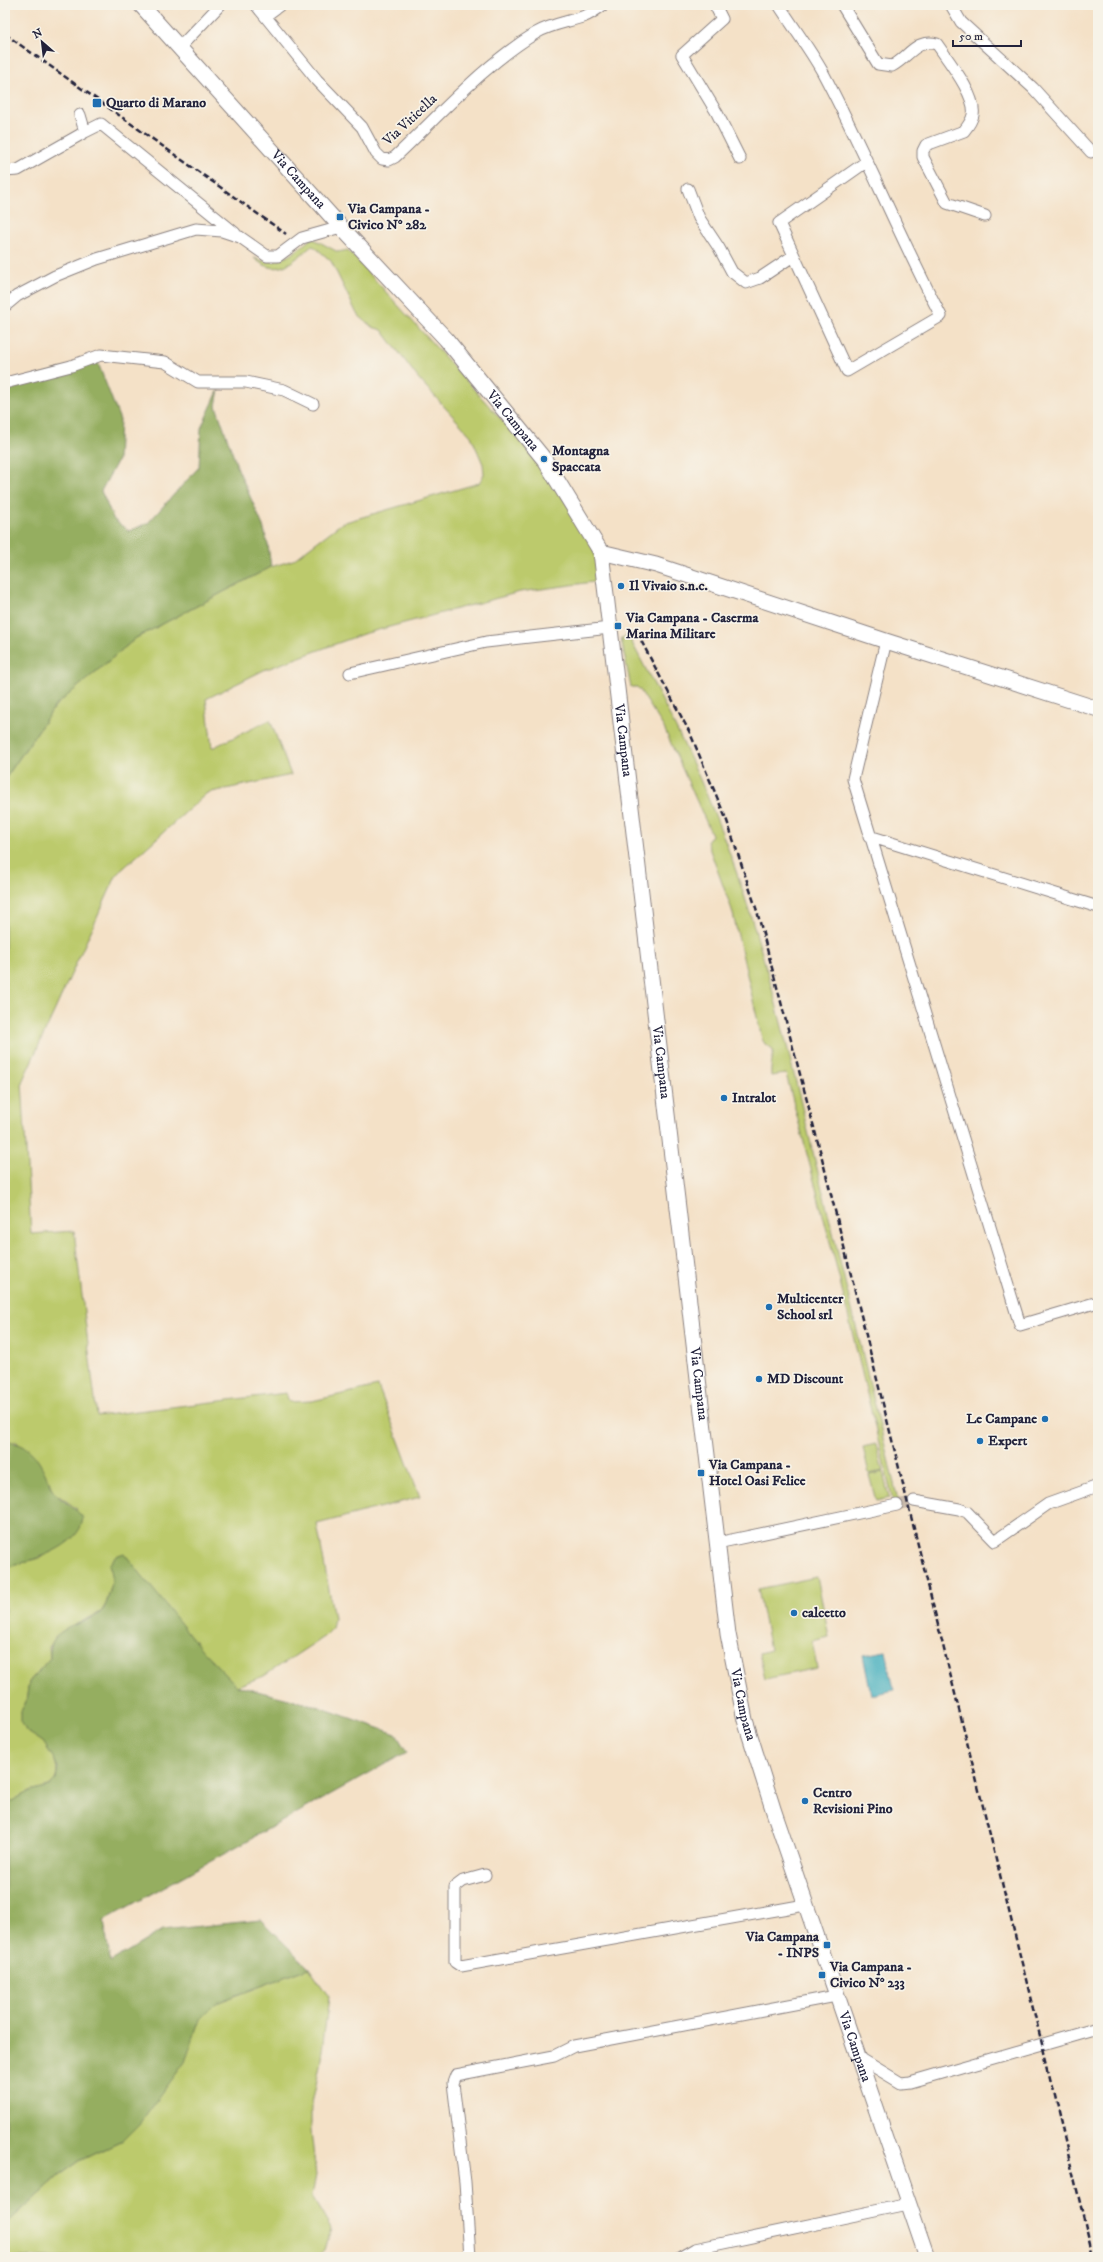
<svg xmlns="http://www.w3.org/2000/svg" width="1103" height="2262" font-family="'IM FELL DW Pica',serif">
<rect width="100%" height="100%" fill="#f7f3e8"/>
<filter id="ink" filterUnits="userSpaceOnUse"><feTurbulence type="fractalNoise" baseFrequency=".025" numOctaves="2"/><feDisplacementMap in="SourceGraphic" scale="8" xChannelSelector="R" yChannelSelector="G"/><feConvolveMatrix kernelMatrix="1 2 1 2 8 2 1 2 1" color-interpolation-filters="sRGB"/></filter>
<filter id="wash" filterUnits="userSpaceOnUse"><feTurbulence type="fractalNoise" baseFrequency=".012" numOctaves="4" result="noise"/><feDisplacementMap in="SourceGraphic" scale="16" xChannelSelector="R" yChannelSelector="G"/><feGaussianBlur stdDeviation="0.9" result="paint"/><feColorMatrix in="noise" values="0 0 0 0 0 0 0 0 0 0 0 0 0 0 0 0 0 1.4 0 .05"/><feComposite in="paint" operator="in"/></filter>
<g filter="url(#wash)">
<rect width="100%" height="100%" fill="#f4e1c7"/>
<path fill="#bcca6c" stroke="#6f7654" d="M 312,238 L 338,252 L 348,250 L 519,439 L 577,517 L 592,541 L 600,581 L 520,592 L 363,634 L 264,670 L 206,699 L 212,748 L 270,720 L 291,775 L 207,793 L 117,874 L 22,1082 L 31,1234 L 74,1231 L 97,1416 L 286,1393 L 289,1402 L 312,1401 L 378,1386 L 420,1497 L 317,1524 L 334,1618 L 332,1629 L 325,1636 L 264,1676 L 237,1686 L 109,1564 L 113,1574 L 112,1584 L 106,1604 L 101,1612 L 61,1632 L 49,1647 L 50,1658 L 29,1682 L 26,1702 L 21,1711 L 26,1731 C 31,1734 38,1737 42,1741 C 53,1750 66,1778 48,1786 C 30,1794 20,1792 5,1809 L 5,1568 L 42,1557 L 77,1509 L 52,1491 L 49,1481 L 17,1442 L 5,1442 L 5,779 L 55,706 L 136,638 L 271,567 L 293,560 L 342,523 L 479,483 L 484,474 L 483,464 L 471,436 L 418,378 L 382,330 L 372,327 L 357,314 L 331,261 L 315,247 L 312,246 C 291,262 278,279 254,258 C 278,269 294,252 312,238 Z
M 628,635 C 660,696 692,756 717,820 C 758,923 784,1033 810,1140 C 840,1260 869,1380 898,1500 L 893,1502 L 836,1265 L 786,1074 L 771,1076 C 770,1066 773,1059 773,1049 L 765,1044 L 762,1039 L 732,910 L 707,842 L 712,835 L 664,728 L 640,690 L 637,687 L 631,687 L 621,639 Z
M 876,1444 L 883,1471 L 869,1474 L 863,1447 Z
M 883,1472 L 889,1498 L 876,1501 L 869,1475 Z
M 817,1577 L 829,1637 L 812,1641 L 817,1668 L 765,1679 L 759,1653 L 770,1650 L 758,1589 Z
M 309,1968 L 329,1997 L 320,2066 L 311,2108 L 311,2131 L 316,2175 L 312,2197 L 331,2229 L 325,2250 L 317,2257 L 5,2257 L 5,2225 L 60,2175 L 81,2160 L 123,2140 L 192,2040 L 200,2019 L 216,2003 Z"/>
<path fill="#95ae60" stroke="#5c684e" d="M 94,360 L 98,363 L 120,420 L 118,460 L 101,491 L 114,520 L 129,531 L 148,523 L 199,467 L 201,428 L 219,389 L 216,406 L 238,469 L 263,526 L 268,545 L 271,567 L 136,638 L 55,706 L 5,779 L 5,385 Z
M 5,1442 C 29,1442 39,1459 48,1480 C 50,1483 50,1488 53,1491 C 62,1502 75,1506 83,1518 C 80,1548 30,1561 5,1568 Z
M 124,1553 L 202,1650 L 237,1686 L 313,1705 L 396,1734 L 407,1752 L 104,1920 L 110,1962 L 163,1930 L 261,1920 L 309,1968 L 216,2003 L 200,2019 L 185,2062 L 139,2124 L 123,2140 L 81,2160 L 60,2175 L 5,2225 L 5,1809 L 12,1801 L 30,1791 L 49,1786 L 56,1779 L 58,1768 L 54,1759 L 43,1742 L 26,1731 L 21,1721 L 21,1711 L 26,1702 L 29,1682 L 50,1658 C 48,1625 79,1628 100,1613 C 106,1608 108,1598 110,1591 C 113,1581 113,1574 109,1565 L 116,1556 Z"/>
<path fill="#3fadbd" stroke="#30687c" d="M 886,1651 L 894,1690 L 871,1695 L 863,1655 Z"/>
</g>
<g filter="url(#ink)">
<g fill="none" stroke-linecap="round" stroke-linejoin="round">
<path stroke="#cabbab" stroke-width="11" stroke-dasharray="11 5.5" stroke-linecap="butt" d="M 897,1505 L 914,1501"/>
<defs>
<path id="street" d="M 256,5 L 317,80 L 362,127 L 376,153 L 382,159 L 389,160 L 395,157 C 440,115 483,65 536,33 C 551,24 569,22 585,16 C 591,14 597,9 603,5
M 715,5 L 722,19 L 682,55 L 717,113 L 740,159
M 779,5 C 793,27 809,48 822,71 C 865,151 899,236 941,316 L 847,371 L 779,223 L 866,162
M 842,5 L 878,64 L 892,66 C 908,58 916,38 937,44 C 947,59 977,96 973,115 C 972,120 968,126 964,131 L 926,145 L 923,151 L 923,157 L 947,203 L 985,216
M 951,5 L 961,22 L 1033,88 L 1091,152
M 265,16 L 280,5
M 179,48 L 220,5
M 80,115 L 85,132 L 101,124 L 235,233
M 5,171 L 18,170 L 85,132
M 688,189 L 699,218 L 719,248 L 732,272 L 746,283 L 760,278 L 793,256
M 5,306 L 17,296 L 55,276 L 97,259 L 196,229 L 222,231 L 240,237 L 267,256 L 278,256 L 302,238 L 341,227
M 5,383 L 71,366 L 101,355 L 165,362 L 198,382 L 246,382 L 284,390 L 313,404
M 886,641 L 853,779 L 1020,1325 L 1098,1302
M 350,673 L 486,642 L 610,628
M 869,836 L 1098,907
M 914,1501 L 959,1509 L 967,1512 L 995,1541 L 1048,1504 L 1098,1486
M 717,1543 L 897,1505
M 485,1875 L 463,1881 L 455,1887 L 455,1962 L 461,1966 L 805,1905
M 858,2057 L 901,2083 L 910,2082 L 1098,2028
M 470,2257 L 465,2182 L 453,2083 L 456,2075 L 554,2056 L 574,2046 L 836,1996
M 681,2257 L 695,2249 L 908,2204"/>
<g id="secondary">
<path id="s1" d="M 141,5 L 341,227 L 446,339 L 544,459 L 601,552 L 728,1634 L 745,1720 L 774,1812 L 927,2257"/>
<path d="M 601,552 L 656,565 L 886,641 L 1098,709"/>
</g>
</defs>
<use href="#street" stroke="#8b8281" stroke-width="13"/>
<use href="#secondary" stroke="#8b8281" stroke-width="17"/>
<use href="#street" stroke="#fff" stroke-width="11"/>
<use href="#secondary" stroke="#fff" stroke-width="15"/>
<path stroke="#22223b" stroke-width="2.5" stroke-dasharray="6 3" stroke-linecap="butt" d="M 5,34 L 286,234
M 637,633 L 690,733 L 727,821 L 757,911 L 821,1154 L 1044,2052 L 1093,2257"/>
</g>
</g>
<g fill="#1f6fb2" stroke="#f7f3e8" stroke-width="1.5">
<rect x="92" y="98" width="10" height="10" rx="2"/>
<rect x="336" y="213" width="8" height="8" rx="2"/>
<circle cx="544" cy="459" r="4"/>
<circle cx="621" cy="586" r="4"/>
<rect x="614" y="622" width="8" height="8" rx="2"/>
<circle cx="724" cy="1098" r="4"/>
<circle cx="769" cy="1307" r="4"/>
<circle cx="759" cy="1379" r="4"/>
<circle cx="1045" cy="1419" r="4"/>
<circle cx="980" cy="1441" r="4"/>
<rect x="697" y="1469" width="8" height="8" rx="2"/>
<circle cx="794" cy="1613" r="4"/>
<circle cx="805" cy="1801" r="4"/>
<rect x="823" y="1941" width="8" height="8" rx="2"/>
<rect x="818" y="1971" width="8" height="8" rx="2"/>
</g>
<g text-anchor="middle" dominant-baseline="central" stroke-width="3.5" stroke-linejoin="round" paint-order="stroke">
<g font-size="14" font-weight="bold" fill="#22223b" stroke="#f7f3e8" text-anchor="start">
<text x="106" y="103">Quarto di Marano</text>
<text x="348" y="209">Via Campana -<tspan x="348" dy="16">Civico N° 282</tspan></text>
<text x="552" y="451">Montagna<tspan x="552" dy="16">Spaccata</tspan></text>
<text x="629" y="586">Il Vivaio s.n.c.</text>
<text x="626" y="618">Via Campana - Caserma<tspan x="626" dy="16">Marina Militare</tspan></text>
<text x="732" y="1098">Intralot</text>
<text x="777" y="1299">Multicenter<tspan x="777" dy="16">School srl</tspan></text>
<text x="767" y="1379">MD Discount</text>
<text x="1037" y="1419" text-anchor="end">Le Campane</text>
<text x="988" y="1441">Expert</text>
<text x="709" y="1465">Via Campana -<tspan x="709" dy="16">Hotel Oasi Felice</tspan></text>
<text x="802" y="1613">calcetto</text>
<text x="813" y="1793">Centro<tspan x="813" dy="16">Revisioni Pino</tspan></text>
<text x="819" y="1937" text-anchor="end">Via Campana<tspan x="819" dy="16">- INPS</tspan></text>
<text x="830" y="1967">Via Campana -<tspan x="830" dy="16">Civico N° 233</tspan></text>
</g>
<g font-size="14" fill="#22223b" stroke="#f7f3e8">
<text transform="translate(410 120) rotate(-43)">Via Viticella</text>
<text stroke="none"><textPath href="#s1" startOffset="235">Via Campana</textPath></text>
<text stroke="none"><textPath href="#s1" startOffset="558">Via Campana</textPath></text>
<text stroke="none"><textPath href="#s1" startOffset="906">Via Campana</textPath></text>
<text stroke="none"><textPath href="#s1" startOffset="1230">Via Campana</textPath></text>
<text stroke="none"><textPath href="#s1" startOffset="1554">Via Campana</textPath></text>
<text stroke="none"><textPath href="#s1" startOffset="1878">Via Campana</textPath></text>
<text stroke="none"><textPath href="#s1" startOffset="2238">Via Campana</textPath></text>
</g>
</g>
<rect width="1103" height="2262" fill="none" stroke="#f7f3e8" stroke-width="20"/>
<g transform="translate(42 42) rotate(332)" stroke="#f7f3e8" stroke-width="3" paint-order="stroke">
<path d="M0-3L7 15L0 10L-7 15Z" fill="#22223b"/>
<text y="-6" font-size="11" font-weight="bold" text-anchor="middle" fill="#22223b">N</text>
</g>
<path d="M953 40v6h68v-6" fill="none" stroke="#22223b" stroke-width="2"/>
<text x="959" y="40" font-size="12" fill="#22223b" stroke="#f7f3e8" stroke-width="3" paint-order="stroke">50 m</text>
</svg>
